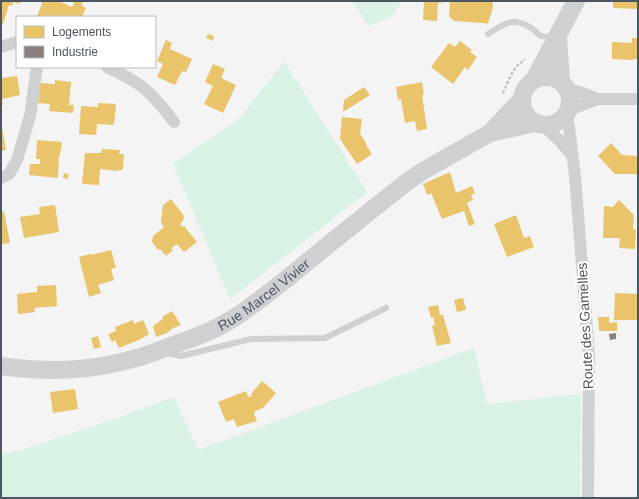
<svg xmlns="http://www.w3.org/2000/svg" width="639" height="499" font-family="Helvetica,sans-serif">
<rect width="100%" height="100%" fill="#f4f4f4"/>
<path fill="#d9f2e3" d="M 352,1 L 402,1 L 391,17 L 369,26 Z
M 284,61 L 367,192 L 264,273 L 230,299 L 173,164 L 239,119 Z
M 474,348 L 487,404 L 581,394 L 580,498 L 1,498 L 1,454 L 18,451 L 114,419 L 174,397 L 198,450 Z"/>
<path fill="#e9c46a" d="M 1,1 L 21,1 L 20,4 L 13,2 L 12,6 L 9,5 L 3,24 L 1,24 Z
M 43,1 L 58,1 L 72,7 L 75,1 L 81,1 L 83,2 L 81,5 L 86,8 L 82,17 L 40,17 L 37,16 Z
M 431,1 L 441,1 L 441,3 L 438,3 L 437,21 L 423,20 L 424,2 L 431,2 Z
M 450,1 L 492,1 L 493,6 L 492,11 L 488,23 L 486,24 L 484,23 L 454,21 L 449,16 Z
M 613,1 L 638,1 L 638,9 L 613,8 Z
M 208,34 L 214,36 L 213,41 L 206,38 Z
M 632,38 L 638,38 L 638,59 L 633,59 L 633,60 L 612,59 L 612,42 L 632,43 Z
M 166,40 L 172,43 L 170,49 L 192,59 L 186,72 L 182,71 L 175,85 L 157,77 L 163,64 L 157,61 Z
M 460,41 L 472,50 L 470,52 L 477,57 L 468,70 L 465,67 L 453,84 L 431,67 L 449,43 L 455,47 Z
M 213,64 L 225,69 L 221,78 L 236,85 L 223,113 L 204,104 L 213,86 L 205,82 Z
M 17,76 L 20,95 L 2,99 L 3,105 L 1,105 L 1,78 Z
M 55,80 L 71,82 L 69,105 L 74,105 L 73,113 L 49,111 L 50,104 L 38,103 L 40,83 L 55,84 Z
M 422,82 L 424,95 L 422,95 L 427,129 L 417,131 L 415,121 L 405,123 L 401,99 L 398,100 L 396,87 Z
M 364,87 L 370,95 L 343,112 L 344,100 Z
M 98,103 L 116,104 L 114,125 L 97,124 L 96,135 L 79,134 L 81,106 L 98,107 Z
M 342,117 L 362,119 L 360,135 L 361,135 L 367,145 L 366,145 L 372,154 L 357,164 L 340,139 Z
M 1,127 L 2,127 L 6,150 L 1,151 Z
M 37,140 L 62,142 L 60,155 L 59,155 L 58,178 L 29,175 L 30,164 L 40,164 L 40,159 L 36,159 Z
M 611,143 L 622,155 L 638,156 L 638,174 L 615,174 L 598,156 Z
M 102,149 L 120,150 L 119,154 L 124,154 L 123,168 L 122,170 L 118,170 L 118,171 L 100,169 L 99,185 L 82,184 L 85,153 L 101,153 Z
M 450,172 L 456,193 L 472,186 L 475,193 L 471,195 L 473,200 L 467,203 L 475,224 L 469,226 L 464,211 L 442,219 L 431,193 L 427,195 L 423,184 Z
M 64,173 L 69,174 L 68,179 L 63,178 Z
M 171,199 L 184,216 L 183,221 L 180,224 L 183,227 L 184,226 L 197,242 L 184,252 L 177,244 L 171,248 L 173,250 L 166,256 L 160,249 L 158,250 L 152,242 L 153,236 L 164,227 L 161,223 L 163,205 Z
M 619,200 L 634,215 L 633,229 L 636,230 L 635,249 L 619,248 L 620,238 L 603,238 L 604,206 L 613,207 Z
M 55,205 L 59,232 L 24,238 L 20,217 L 40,214 L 39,207 Z
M 4,211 L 10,243 L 1,244 L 1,212 Z
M 516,215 L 524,238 L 530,236 L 534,247 L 507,257 L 494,224 Z
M 111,250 L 116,268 L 111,269 L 114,280 L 98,285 L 101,293 L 89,297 L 79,257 L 90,254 L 91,255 Z
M 56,285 L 57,306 L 34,308 L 35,312 L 18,314 L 17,294 L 37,292 L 37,286 Z
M 615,293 L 638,294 L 638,316 L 637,320 L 614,320 Z
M 463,298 L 466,310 L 457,312 L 454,300 Z
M 438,305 L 440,315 L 443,315 L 451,343 L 437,346 L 432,326 L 435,325 L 433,317 L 431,318 L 428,307 Z
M 172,311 L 181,325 L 173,328 L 167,333 L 156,337 L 153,326 L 163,319 L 162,317 Z
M 598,317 L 609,317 L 609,323 L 617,322 L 617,331 L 599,331 Z
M 133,320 L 134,324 L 143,320 L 149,334 L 141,339 L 119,348 L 115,340 L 112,342 L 108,334 L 116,331 L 115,327 Z
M 98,336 L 101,347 L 94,349 L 91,338 Z
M 262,381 L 276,393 L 263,408 L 255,411 L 254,414 L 257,421 L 237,427 L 234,419 L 226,422 L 218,402 L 246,391 L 248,397 L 252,396 L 251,394 Z
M 75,389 L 78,409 L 53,413 L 50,392 Z"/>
<path fill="#8a817c" d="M 616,333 L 616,339 L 610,340 L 609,334 Z"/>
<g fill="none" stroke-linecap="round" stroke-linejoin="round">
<path stroke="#bcc7c4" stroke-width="2.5" stroke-dasharray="3 2" stroke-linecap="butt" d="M 503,93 L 511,75 L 516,67 L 525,59"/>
<path stroke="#ced0d2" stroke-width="6" d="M 488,34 C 505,23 513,16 531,28 C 535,30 538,35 541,36 C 545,37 550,36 554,36
M 167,353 L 181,356 L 251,339 L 325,338 L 386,308"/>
<path stroke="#ced0d2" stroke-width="12" d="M 1,47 L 17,42
M 107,67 C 120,73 134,80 145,89 C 156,99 165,110 174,122
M 567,89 L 580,92 L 598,99
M 569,110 L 598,99 L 638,99
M 566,115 L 569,127 L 575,176 L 589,355 L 588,498
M 543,125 L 559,140 L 572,155
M 1,178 L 9,174 L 17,160 L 30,116 L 37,67"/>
<g stroke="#ced0d4" stroke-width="18">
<path d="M 558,36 L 561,82"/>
<circle cx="546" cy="101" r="24"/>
<path d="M 534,80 L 576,1"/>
<path d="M 490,133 L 522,99"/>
<path id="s1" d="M 1,366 C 36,371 72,372 107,365 C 130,361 154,353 176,344 C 197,337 218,329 237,316 C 261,300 284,281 306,263 C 340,235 374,208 408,181 L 423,171 L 490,133 L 535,123"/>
</g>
</g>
<g text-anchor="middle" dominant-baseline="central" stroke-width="4" stroke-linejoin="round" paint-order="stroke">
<g font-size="14" fill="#4a5661" stroke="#fff">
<text stroke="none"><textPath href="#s1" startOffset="280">Rue Marcel Vivier</textPath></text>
<text transform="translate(585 326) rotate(-93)">Route des Gamelles</text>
</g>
</g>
<rect width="639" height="499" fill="none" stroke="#4a5661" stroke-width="4"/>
<rect x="16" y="16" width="140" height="52" fill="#ffffff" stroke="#b7bbc0"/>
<rect x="24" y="26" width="20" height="12" fill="#e9c46a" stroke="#b7bbc0"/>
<text x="52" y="36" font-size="12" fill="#4a5661">Logements</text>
<rect x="24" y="46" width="20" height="12" fill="#8a817c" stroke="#b7bbc0"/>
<text x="52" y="56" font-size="12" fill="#4a5661">Industrie</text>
</svg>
